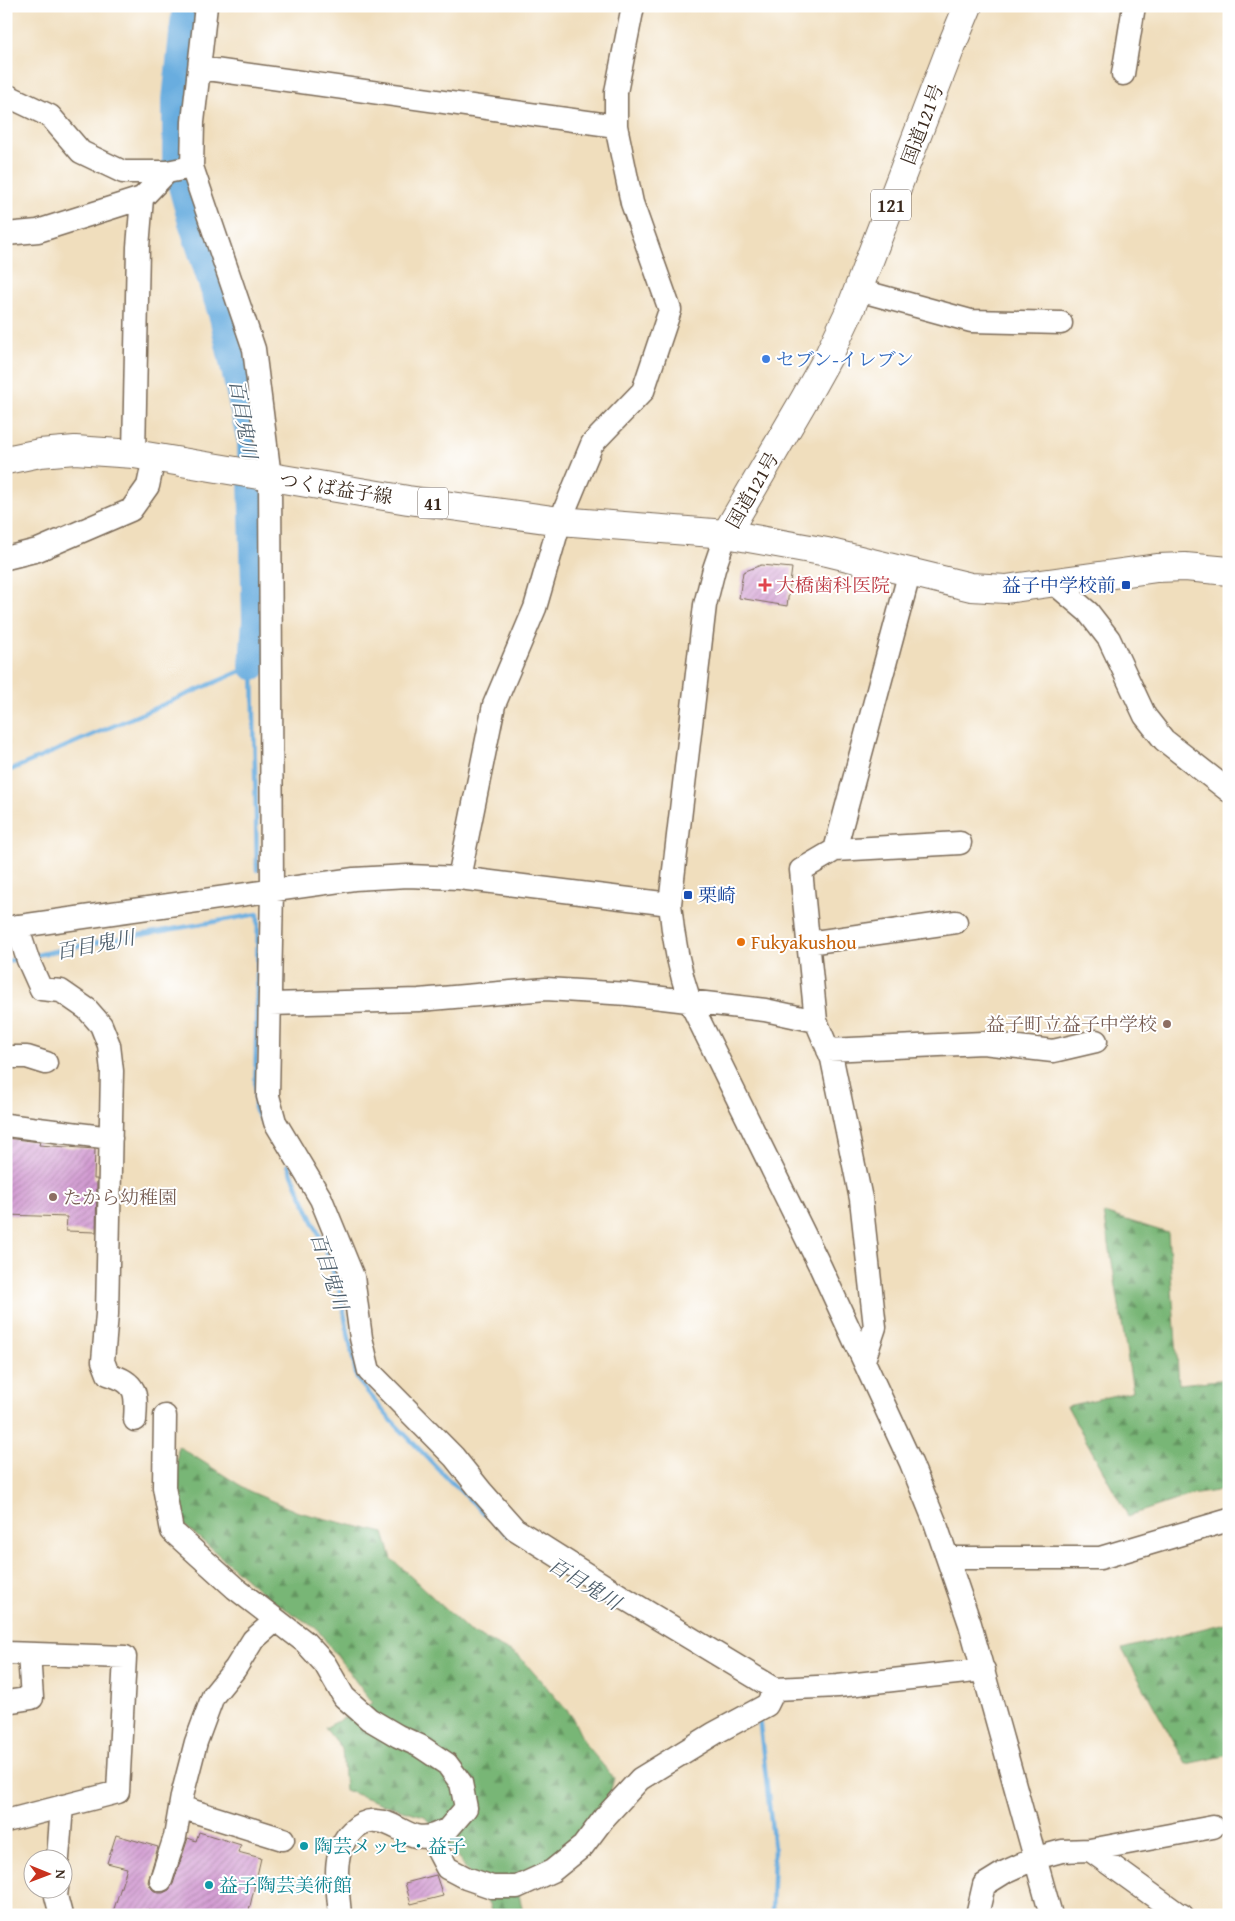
<svg xmlns="http://www.w3.org/2000/svg" width="1235" height="1921" font-family="'Gentium Book Plus','Noto Serif JP',serif">
<defs>
<pattern id="forest-firs" width="22" height="20" patternUnits="userSpaceOnUse" patternTransform="scale(1.25)"><rect width="22" height="20" fill="#78b676"/><path d="M5 1l3.5 6h-7zM16 11l3.5 6h-7z" fill="#649460"/></pattern>
<pattern id="building-hatch" width="6" height="6" patternUnits="userSpaceOnUse" patternTransform="scale(1.25)"><rect width="6" height="6" fill="#d29ad2"/><path d="M-1 1l2-2M0 6l6-6M5 7l2-2" fill="none" stroke="#ac7eaa"/></pattern>
</defs>
<rect width="100%" height="100%" fill="#fff"/>
<filter id="ink" filterUnits="userSpaceOnUse"><feTurbulence type="fractalNoise" baseFrequency=".02" numOctaves="2"/><feDisplacementMap in="SourceGraphic" scale="10" xChannelSelector="R" yChannelSelector="G"/><feConvolveMatrix kernelMatrix="1 2 1 2 8 2 1 2 1" color-interpolation-filters="sRGB"/></filter>
<filter id="wash" filterUnits="userSpaceOnUse"><feTurbulence type="fractalNoise" baseFrequency=".0096" numOctaves="4" result="noise"/><feDisplacementMap in="SourceGraphic" scale="20" xChannelSelector="R" yChannelSelector="G"/><feGaussianBlur stdDeviation="1.12" result="paint"/><feColorMatrix in="noise" values="0 0 0 0 0 0 0 0 0 0 0 0 0 0 0 0 0 1.4 0 .05"/><feComposite in="paint" operator="in"/></filter>
<g filter="url(#wash)">
<rect width="100%" height="100%" fill="#f0debd"/>
<path fill="url(#forest-firs)" stroke="#5a704a" d="M 1104,1213 L 1168,1233 L 1179,1384 L 1229,1379 L 1229,1489 L 1191,1495 L 1128,1516 L 1067,1406 L 1133,1391 Z
M 178,1446 L 249,1491 L 298,1512 L 384,1533 L 392,1559 L 469,1631 L 519,1656 L 571,1715 L 585,1744 L 614,1778 L 601,1828 L 538,1867 L 515,1879 L 524,1915 L 492,1915 L 489,1904 L 460,1860 L 424,1816 L 385,1805 L 345,1790 L 342,1749 L 325,1728 L 372,1703 L 317,1629 L 267,1597 L 183,1524 L 175,1487 Z
M 1229,1622 L 1229,1755 L 1186,1764 L 1122,1649 Z"/>
<g fill="none" stroke-linecap="round" stroke-linejoin="round">
<path stroke="#69addf" stroke-width="4.5" d="M 6,772 L 253,666 L 257,870
M 32,956 L 83,945 L 258,914 L 255,1111 L 268,1130
M 6,961 L 20,959
M 288,1165 L 325,1248 L 340,1292 L 357,1379 L 391,1420 L 449,1480 L 509,1536
M 759,1717 L 774,1848 L 772,1915"/>
<path stroke="#69addf" stroke-width="28" d="M 186,6 L 176,100 L 176,164 L 191,219 L 223,317 L 251,442 L 256,620 L 253,666"/>
</g>
<g id="blocks">
<path fill="url(#building-hatch)" d="M 761,565 L 792,568 L 787,606 L 739,598 L 743,572 Z
M 6,1138 L 40,1142 L 39,1145 L 95,1149 L 94,1179 L 97,1179 L 96,1232 L 66,1231 L 67,1217 L 6,1215 Z
M 199,1832 L 241,1845 L 238,1852 L 261,1858 L 248,1915 L 167,1915 L 148,1910 L 146,1915 L 112,1915 L 127,1868 L 107,1863 L 116,1835 L 158,1847 L 148,1882 L 152,1889 L 157,1893 L 163,1893 L 169,1890 L 173,1884 L 188,1838 L 196,1841 Z
M 436,1875 L 443,1896 L 411,1904 L 405,1883 Z"/>
</g>
</g>
<g filter="url(#ink)">
<use href="#blocks" fill-opacity="0" stroke="#7a6956" stroke-width="1"/>
<g fill="none" stroke-linecap="round" stroke-linejoin="round">
<defs>
<path id="minor" d="M 206,6 L 193,122 L 192,167 L 254,349 L 270,477 L 272,889 L 268,1096 L 275,1122 L 321,1199 L 353,1277 L 361,1338 L 369,1371 L 454,1457 L 482,1492 L 515,1529 L 624,1598 L 775,1689 L 838,1686 L 984,1670
M 200,68 L 616,126
M 1123,74 L 1134,6
M 6,95 L 50,116 L 81,152 L 123,172 L 167,172
M 6,234 L 38,231 L 142,198 L 167,172 L 192,167
M 858,290 L 971,321 L 1061,323
M 134,454 L 138,247 L 142,198
M 726,534 L 714,569 L 705,605 L 670,904 C 673,938 679,970 690,1002 L 820,1266 L 911,1463 L 935,1522 L 970,1624 L 1051,1915
M 6,558 L 38,550 L 131,510 L 148,486 L 154,458
M 1054,583 L 1088,612 L 1109,639 L 1145,716 L 1164,740 L 1229,791
M 835,850 L 960,843
M 459,878 L 494,705 L 535,608 L 560,521 L 592,444 L 643,391 L 670,310 L 632,203 L 616,126 L 616,92 L 633,6
M 17,926 L 28,960 L 41,989 L 61,991 L 87,1009 L 101,1025 L 109,1045 L 112,1071 L 107,1314 L 103,1361 L 108,1374 C 137,1383 137,1392 135,1420
M 6,928 L 354,879 L 408,876 L 459,878 L 670,904
M 808,943 L 956,922
M 270,1004 L 419,1000 L 546,989 L 628,994 L 765,1010 L 816,1021
M 828,1050 L 983,1043 L 1053,1051 L 1096,1041
M 6,1057 L 27,1057 L 46,1063
M 6,1125 L 111,1138
M 864,1360 L 875,1327 L 861,1199 L 832,1059 L 816,1021 L 801,870 L 835,850 L 910,571
M 165,1416 L 164,1487 L 172,1531 L 235,1588 L 305,1642 L 325,1664 L 344,1697 L 369,1719 L 398,1736 L 420,1746 L 447,1764 L 461,1783 L 466,1808 L 448,1829 L 434,1835 L 437,1849 L 447,1868 L 466,1878 L 492,1887 L 517,1887 L 552,1871 L 583,1846 L 604,1818 L 640,1779 L 715,1733 L 767,1705 L 775,1689
M 948,1558 L 1100,1558 L 1229,1520
M 6,1653 L 125,1657 L 118,1792 L 6,1821
M 6,1702 L 32,1698 L 29,1654
M 180,1807 L 283,1839
M 1090,1850 L 1213,1827
M 58,1858 L 62,1806
M 161,1880 L 175,1837 L 182,1796 L 196,1742 L 213,1696 L 235,1669 L 253,1640 L 276,1620
M 57,1888 L 56,1896 L 61,1915
M 340,1915 C 338,1888 330,1852 352,1831 C 358,1825 367,1820 376,1821 C 398,1822 409,1843 434,1835
M 977,1915 L 984,1885 L 1005,1872 L 1036,1858 L 1062,1851 L 1090,1850 L 1177,1913 L 1182,1915"/>
<path id="major" d="M 6,460 L 40,453 L 75,450 L 134,454 L 408,500 L 560,521 L 726,534"/>
<path id="highway" d="M 968,6 L 949,52 L 851,308 L 828,357 L 804,400 L 726,534 L 827,552 L 971,587 L 1006,589 L 1157,568 L 1185,567 L 1229,571"/>
</defs>
<use href="#minor" stroke="#7a6956" stroke-width="25"/>
<use href="#major" stroke="#7a6956" stroke-width="30"/>
<use href="#highway" stroke="#7a6956" stroke-width="30"/>
<use href="#minor" stroke="#fff" stroke-width="22"/>
<use href="#major" stroke="#fff" stroke-width="28"/>
<use href="#highway" stroke="#fff" stroke-width="28"/>
</g>
</g>
<circle fill="#3f7fe0" stroke="#fff" stroke-width="2" cx="766" cy="359" r="5"/>
<path fill="#e0444e" stroke="#fff" stroke-width="2" d="M762.5 577.5h5v5h5v5h-5v5h-5v-5h-5v-5h5z"/>
<g fill="#1a4fb4" stroke="#fff" stroke-width="2">
<rect x="1121" y="580" width="10" height="10" rx="2.5"/>
<rect x="683" y="890" width="10" height="10" rx="2.5"/>
</g>
<circle fill="#e8710a" stroke="#fff" stroke-width="2" cx="741" cy="942" r="5"/>
<g fill="#8d6e63" stroke="#fff" stroke-width="2">
<circle cx="1167" cy="1024" r="5"/>
<circle cx="53" cy="1197" r="5"/>
</g>
<g fill="#0f9aa8" stroke="#fff" stroke-width="2">
<circle cx="304" cy="1846" r="5"/>
<circle cx="209" cy="1885" r="5"/>
</g>
<g text-anchor="middle" dominant-baseline="central" stroke-width="4" stroke-linejoin="round" paint-order="stroke">
<g fill="#fff" stroke="#766a62" stroke-width="1">
<rect x="871" y="189.5" width="40" height="31" rx="4"/>
<rect x="418" y="487.5" width="30" height="31" rx="4"/>
</g>
<g font-size="18" font-weight="bold" fill="#3b2a1e">
<text x="891" y="205">121</text>
<text x="433" y="503">41</text>
</g>
<g font-size="19" fill="#3b2a1e" stroke="#fff">
<text transform="translate(922 124) rotate(-69)">国道121号</text>
<text transform="translate(336 488) rotate(9)">つくば益子線</text>
<text transform="translate(752 490) rotate(-60)">国道121号</text>
</g>
<g font-size="19" fill="#366cbe" stroke="#fff" text-anchor="start">
<text x="776" y="359">セブン-イレブン</text>
</g>
<g font-size="19" fill="#be3a42" stroke="#fff" text-anchor="start">
<text x="776" y="585">大橋歯科医院</text>
</g>
<g font-size="19" fill="#164399" stroke="#fff" text-anchor="end">
<text x="1116" y="585">益子中学校前</text>
<text x="698" y="895" text-anchor="start">栗崎</text>
</g>
<g font-size="19" fill="#c56008" stroke="#fff" text-anchor="start">
<text x="751" y="942">Fukyakushou</text>
</g>
<g font-size="19" fill="#785e54" stroke="#fff" text-anchor="end">
<text x="1157" y="1024">益子町立益子中学校</text>
<text x="63" y="1197" text-anchor="start">たから幼稚園</text>
</g>
<g font-size="19" fill="#0d838f" stroke="#fff" text-anchor="start">
<text x="314" y="1846">陶芸メッセ・益子</text>
<text x="219" y="1885">益子陶芸美術館</text>
</g>
<g font-size="20" font-style="italic" fill="#4d5e6b" stroke="#fff">
<text transform="translate(244 419) rotate(80)">百目鬼川</text>
<text transform="translate(95 944) rotate(-11)">百目鬼川</text>
<text transform="translate(330 1271) rotate(72)">百目鬼川</text>
<text transform="translate(585 1583) rotate(32)">百目鬼川</text>
</g>
</g>
<rect width="1235" height="1921" fill="none" stroke="#fff" stroke-width="25"/>
<g transform="translate(48 1874) rotate(91)"><circle r="24" fill="#ffffff" stroke="#b1aaa5"/>
<path d="M0-4L9 19L0 12L-9 19Z" fill="#c8321e"/>
<text y="-8" font-size="14" font-weight="bold" text-anchor="middle" fill="#3b2a1e">N</text>
</g>
</svg>
